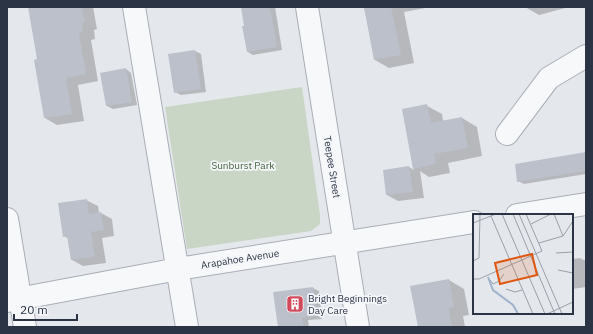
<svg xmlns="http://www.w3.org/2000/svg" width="593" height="334" font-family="'IBM Plex Sans',sans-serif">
<rect width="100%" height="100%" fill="#e4e7ec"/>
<path fill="#c9d6c5" d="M 302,87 L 320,215 L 320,224 L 311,231 L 187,249 L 165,107 Z"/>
<path fill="#0003" d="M 29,7 L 93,7 L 97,29 L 94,30 L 95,39 L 91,40 L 98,81 L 78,85 L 84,121 L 57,125 L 45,118 L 38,60 Z
M 242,7 L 275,7 L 282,50 L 253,55 L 248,52 L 245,27 Z
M 364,7 L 431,7 L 404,12 L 414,63 L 389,68 L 375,60 Z
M 525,7 L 569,7 L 539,15 Z
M 195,51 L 201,54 L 206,92 L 181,95 L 175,92 Z
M 126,69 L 131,73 L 137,105 L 113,109 L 107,106 L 101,74 Z
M 427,106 L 442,114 L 443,121 L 462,118 L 477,127 L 482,156 L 448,163 L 450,173 L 429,177 L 420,171 L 424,198 L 398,201 L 387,195 L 384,171 L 409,167 L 414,170 L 404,110 Z
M 586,153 L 586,174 L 524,184 L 518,181 Z
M 86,200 L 98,206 L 99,213 L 101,213 L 112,219 L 114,236 L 102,238 L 106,263 L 83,266 L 72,260 L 69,239 L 64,236 Z
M 580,258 L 586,261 L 586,287 L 572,289 L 572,259 Z
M 449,280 L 464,289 L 469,315 L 463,316 L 465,327 L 419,327 Z
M 313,288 L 319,291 L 322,319 L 308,320 L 309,327 L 279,327 L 274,293 Z"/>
<path fill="#bbc0ca" d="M 28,7 L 82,7 L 85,22 L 82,23 L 83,32 L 79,33 L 86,74 L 66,78 L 72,114 L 44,118 L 34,60 L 37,59 Z
M 241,7 L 270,7 L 277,47 L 247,52 L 242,26 L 244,26 Z
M 364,7 L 391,7 L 401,55 L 374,60 Z
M 195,50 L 201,89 L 174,93 L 168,54 Z
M 126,68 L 132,102 L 106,106 L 100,73 Z
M 427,104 L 431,123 L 462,117 L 468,148 L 434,154 L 436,164 L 413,169 L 402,109 Z
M 586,152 L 586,171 L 517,182 L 515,164 Z
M 409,166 L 413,192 L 386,195 L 383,170 Z
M 87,199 L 89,214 L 101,212 L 104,230 L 91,232 L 95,257 L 71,260 L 67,236 L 63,237 L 58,203 Z
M 449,279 L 454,307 L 449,308 L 452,327 L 418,327 L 410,286 Z
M 313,287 L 317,316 L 302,318 L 304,327 L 278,327 L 273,292 Z"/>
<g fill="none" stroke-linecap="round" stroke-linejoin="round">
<defs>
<path id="minor" d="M 134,7 L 187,327
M 307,7 L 358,327
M 507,134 L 549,78 L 586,56
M 517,215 L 586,204
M 7,219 L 25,327
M 7,301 L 178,269 L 474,222"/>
</defs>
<use href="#minor" stroke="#a9aeb7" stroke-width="24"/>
<use href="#minor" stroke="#f7f8fa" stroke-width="22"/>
</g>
<defs>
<symbol id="building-square" viewBox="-11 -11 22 22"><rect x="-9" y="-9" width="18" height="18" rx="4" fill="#d1495b" stroke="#f4f6f9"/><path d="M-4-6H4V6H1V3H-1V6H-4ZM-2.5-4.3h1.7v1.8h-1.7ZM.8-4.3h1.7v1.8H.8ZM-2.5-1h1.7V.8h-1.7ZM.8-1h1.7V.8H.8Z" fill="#fff"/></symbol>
</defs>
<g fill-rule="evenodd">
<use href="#building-square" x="285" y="294" width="20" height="20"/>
</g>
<g text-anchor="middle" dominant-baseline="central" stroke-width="3.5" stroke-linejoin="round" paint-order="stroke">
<g font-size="10" fill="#3f6138" stroke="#f4f6f9">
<text x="243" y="165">Sunburst Park</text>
</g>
<g font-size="10" fill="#2b3445" stroke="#f4f6f9">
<text transform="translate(332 167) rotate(81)">Teepee Street</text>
<text transform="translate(240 259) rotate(-9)">Arapahoe Avenue</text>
</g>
<g font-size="10" fill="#2b3445" stroke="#f4f6f9" text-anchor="start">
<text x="308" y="298">Bright Beginnings<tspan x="308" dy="12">Day Care</tspan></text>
</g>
</g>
<g transform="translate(473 214)">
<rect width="100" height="100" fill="#e4e7ec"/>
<path fill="none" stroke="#9fb4cc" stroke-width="2" d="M 15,63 L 20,76 L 40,91 L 45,100"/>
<path fill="none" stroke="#9a9fa9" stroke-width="1" d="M 29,0 L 72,100M 40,0 L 82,100M 46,0 L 89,100M 81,0 L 90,22M 18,2 L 60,100M 0,9 L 23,0M 58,10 L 78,0M 66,29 L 90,22 L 100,7M 83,39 L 100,38M 0,47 L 6,44 L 7,0M 85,56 L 100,59M 0,65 L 6,65 L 69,37 L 53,0M 17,66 L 20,70 L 26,67 L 31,60M 33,75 L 42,78 L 49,76M 74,100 L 100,88"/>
<path fill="#df570f" fill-opacity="0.15" stroke="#df570f" stroke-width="2" d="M 59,40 L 64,61 L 27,70 L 22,49 Z"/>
<rect width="100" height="100" fill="none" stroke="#2b3445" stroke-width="2"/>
</g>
<rect width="593" height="334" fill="none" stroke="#2b3445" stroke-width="16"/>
<path d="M14 314v6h63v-6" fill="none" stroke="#2b3445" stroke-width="2"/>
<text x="20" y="314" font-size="12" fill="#2b3445" stroke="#f4f6f9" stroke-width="3" paint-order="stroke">20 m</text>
</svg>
